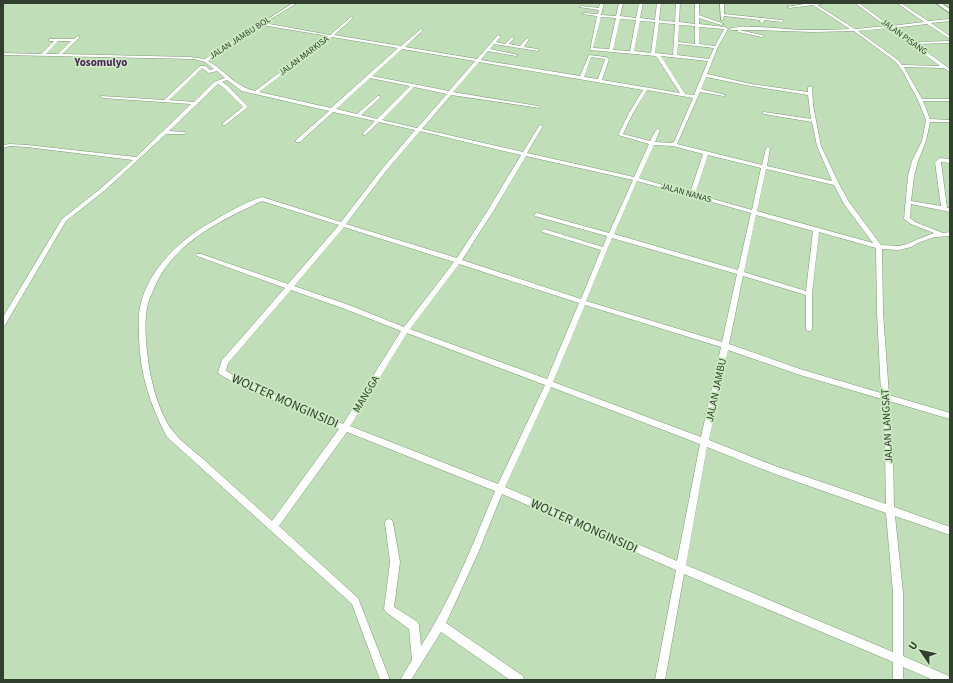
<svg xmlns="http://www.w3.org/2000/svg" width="953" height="683" font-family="'Source Sans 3',sans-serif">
<rect width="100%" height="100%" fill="#c0deb7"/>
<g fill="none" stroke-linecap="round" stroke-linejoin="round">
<defs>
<path id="minor" d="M 293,3 L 297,3 L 264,23 L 330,35 L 351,17 L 353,18 L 352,19 L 334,35 L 401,46 L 421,29 L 423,30 L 422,31 L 405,47 L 477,59 L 498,35 L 501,36 L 496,42 L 505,44 L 512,37 L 514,38 L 509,44 L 520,46 L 527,38 L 529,39 L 524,47 L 538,49 L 538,51 L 494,44 L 490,49 L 518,55 L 516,56 L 488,51 L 481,60 L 580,76 L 589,55 L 606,57 L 609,59 L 602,80 L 680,93 L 656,56 L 590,50 L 597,16 L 582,14 L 584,13 L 598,14 L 599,10 L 579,7 L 581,6 L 599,8 L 600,3 L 604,3 L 601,15 L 616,16 L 619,3 L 623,3 L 620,16 L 636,18 L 639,3 L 643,3 L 640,18 L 655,20 L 657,3 L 661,3 L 659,20 L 675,22 L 676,3 L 680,3 L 679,22 L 695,24 L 695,3 L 699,3 L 699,15 L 724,24 L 721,25 L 699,18 L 699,24 L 725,27 L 728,29 L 718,47 L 707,74 L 751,84 L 808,92 L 808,87 L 812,86 L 813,105 L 821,146 L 839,184 L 849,202 L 881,245 L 899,246 L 907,244 L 916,240 L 934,233 L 911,224 L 904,219 L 908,176 L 912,161 L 922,141 L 926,120 L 918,100 L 903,72 L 896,62 L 854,31 L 813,32 L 755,30 L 731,30 L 729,29 C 741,24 785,29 800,30 C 817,30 834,30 850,29 L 813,5 L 789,8 L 787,7 L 810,3 L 825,3 L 817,5 L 855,29 L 886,26 L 855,3 L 859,3 L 890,26 L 924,22 L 897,3 L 901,3 L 928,21 L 950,19 L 950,21 L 931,23 L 950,36 L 950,39 L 927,24 L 893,28 L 913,42 L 950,41 L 950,43 L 916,44 L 946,66 L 950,69 L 950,72 L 944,68 L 904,67 L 922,99 L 950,99 L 950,101 L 923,101 L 930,119 L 950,120 L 950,122 L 930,122 L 926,141 L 918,161 L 914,176 L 911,201 L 941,206 L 935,162 L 940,158 L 950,159 L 950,163 L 941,162 L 947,208 L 950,208 L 950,212 L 911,204 L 910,218 L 915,222 L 943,233 L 950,232 L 950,236 L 935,237 L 920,242 L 911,247 L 899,250 L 882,249 L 883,313 L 889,395 L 950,413 L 950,419 L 889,401 L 893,454 L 894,507 L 950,527 L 950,535 L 895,516 L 903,593 L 903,656 L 949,676 L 950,680 L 933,680 L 903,667 L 903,680 L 893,680 L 893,662 L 684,574 L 665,680 L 655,680 L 676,570 L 502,494 L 478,553 L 446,623 L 523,676 L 524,680 L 510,680 L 441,632 L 411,680 L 400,680 L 412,660 L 409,629 L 386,612 L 384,609 L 390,562 L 385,523 L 386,520 L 389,519 L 392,520 L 393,523 L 400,562 L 394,607 L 418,622 L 419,626 L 421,646 C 452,598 473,544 495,491 L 347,432 L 279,526 L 358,598 L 390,680 L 380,680 L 352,604 L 167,437 C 150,405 140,374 139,338 C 139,328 138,317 140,307 C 148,268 182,238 215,220 C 230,211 246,202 262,197 L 341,222 L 382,169 L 415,130 L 379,122 L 365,135 L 363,135 L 363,133 L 375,121 L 333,112 L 300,142 L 296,142 L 296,140 L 329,111 L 242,91 L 227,80 L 222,82 L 228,86 L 248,107 L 225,125 L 223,125 L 223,123 L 243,107 L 224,88 L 218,84 L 169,131 L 183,132 L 185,132 L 185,134 L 166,134 L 104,191 L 66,221 L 5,325 L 3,326 L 3,317 L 62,219 L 100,189 L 133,160 L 27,147 L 10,146 L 3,148 L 3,145 L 10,144 L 27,145 L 136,157 L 191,104 L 103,98 L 101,97 L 101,96 L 164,100 L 200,66 L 205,66 L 210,70 L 214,69 L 205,62 L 194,59 L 3,55 L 3,53 L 41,54 L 54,41 L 49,41 L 49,39 L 74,39 L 78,36 L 79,36 L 79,38 L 62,54 L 190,57 L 205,59 ZM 601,17 L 616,18 L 609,49 L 593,48 ZM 620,19 L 636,20 L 630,51 L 613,50 ZM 640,21 L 655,22 L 651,53 L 634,51 ZM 659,23 L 675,24 L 673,55 L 655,53 ZM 262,25 L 328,36 L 255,91 C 234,86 226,71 208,61 ZM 679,25 L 695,26 L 695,44 L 678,42 ZM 699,27 L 724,29 L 715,46 L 699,44 ZM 889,28 L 940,66 L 902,65 L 898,60 L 858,31 ZM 332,37 L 398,48 L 331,108 L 259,92 ZM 58,41 L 71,41 L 58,54 L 46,54 ZM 678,44 L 714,48 L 709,59 L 677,55 ZM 402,49 L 475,61 L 449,91 L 372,76 ZM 661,56 L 708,61 L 694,95 L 685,94 ZM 591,57 L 605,59 L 598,79 L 584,77 ZM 479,62 L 643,90 L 629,113 L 618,135 L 649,144 L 634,177 L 527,153 L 543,126 L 541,125 L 539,126 L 523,152 L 422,129 L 451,95 L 540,108 L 540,107 L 538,106 L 453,92 ZM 202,68 L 209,73 L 217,71 L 225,78 L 214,82 L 194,102 L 169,100 ZM 706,77 L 751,86 L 808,95 L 811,119 L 764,112 L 762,113 L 764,114 L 812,122 L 817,146 L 832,181 L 767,166 L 770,148 L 768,147 L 766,148 L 762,165 L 677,144 L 700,92 L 724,96 L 726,95 L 701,89 ZM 370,78 L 410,86 L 377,119 L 361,115 L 380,98 L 380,96 L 378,96 L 357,114 L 336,109 ZM 414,87 L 447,94 L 417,128 L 382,120 ZM 647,90 L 693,98 L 674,142 L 672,143 L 655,142 L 660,130 L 658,129 L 656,130 L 650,141 L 623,134 L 633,113 ZM 420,131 L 521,155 L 488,210 L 457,258 L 346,224 L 386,171 ZM 654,145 L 673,146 L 703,154 L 690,193 L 639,178 ZM 708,155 L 761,168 L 752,210 L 695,194 ZM 526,156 L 633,180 L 609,233 L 537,213 L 534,215 L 535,216 L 607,236 L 603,247 L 544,229 L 541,231 L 542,232 L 601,250 L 581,299 L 462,260 L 494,210 ZM 766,169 L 834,185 L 844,204 L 873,243 L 757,211 ZM 637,181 L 751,213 L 738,270 L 614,234 ZM 262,201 L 339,225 L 288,284 L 201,254 L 197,254 L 196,255 L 197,256 L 285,288 L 222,360 L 218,372 L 219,374 L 240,386 L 339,429 L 272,521 C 249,500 225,479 202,458 C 193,450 179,440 173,431 C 159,414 151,382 148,360 C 146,344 144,325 147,308 C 148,302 150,297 153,291 C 171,244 219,221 262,201 ZM 756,215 L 813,231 L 806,291 L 744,272 ZM 344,227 L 454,262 L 404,327 L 349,305 L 294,286 ZM 819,232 L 876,248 L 877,313 L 881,393 L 800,369 L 729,344 L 743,276 L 806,295 L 806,329 L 807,331 L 811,331 L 812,329 L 812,294 ZM 612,238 L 737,274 L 722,342 L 586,301 ZM 459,264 L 579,303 L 547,379 L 410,329 ZM 291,290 L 345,309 L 401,331 L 343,424 L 246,382 L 226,371 L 228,363 ZM 585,305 L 721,347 L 701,437 L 553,382 ZM 407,333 L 545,385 L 498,484 L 350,426 ZM 728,350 L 800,375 L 882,399 L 885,454 L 886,504 L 775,466 L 709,440 ZM 551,387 L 700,444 L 677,561 L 505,487 ZM 707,447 L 775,474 L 886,513 L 893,593 L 893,652 L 686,565 Z
M 720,3 L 724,3 L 724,14 L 782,20 L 784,21 L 782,22 L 764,20 L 764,22 L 762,23 L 760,22 L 760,20 L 724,16 L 723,20 L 721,20 Z
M 739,30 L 762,35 L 764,36 L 762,37 L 738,32 L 737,31 Z"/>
<path id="secondary" d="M 936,3 L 941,3 L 950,9 L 950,13 Z"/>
</defs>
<use href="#minor" stroke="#7e9a75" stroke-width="1"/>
<use href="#secondary" stroke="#7e9a75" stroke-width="2"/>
<use href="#minor" fill="#fff" fill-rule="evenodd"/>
<use href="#secondary" fill="#fff" fill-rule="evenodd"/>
</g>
<g text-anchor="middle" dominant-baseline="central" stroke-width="3.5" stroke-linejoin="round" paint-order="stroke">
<g font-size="9" fill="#323e2e" stroke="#ccebc3">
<text transform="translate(904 37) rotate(36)">JALAN PISANG</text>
<text transform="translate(240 38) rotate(-33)">JALAN JAMBU BOL</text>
<text transform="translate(304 56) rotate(-37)">JALAN MARKISA</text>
<text transform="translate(686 193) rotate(16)">JALAN NANAS</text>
</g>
<g font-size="11" font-weight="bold" fill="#4c2358" stroke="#ccebc3">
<text x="101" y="62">Yosomulyo</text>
</g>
<g font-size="11" fill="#323e2e" stroke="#ccebc3">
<text transform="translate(716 390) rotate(-78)">JALAN JAMBU</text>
<text transform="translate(366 394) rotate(-59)">MANGGA</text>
<text transform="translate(887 426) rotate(-93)">JALAN LANGSAT</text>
</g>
<g font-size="13" fill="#323e2e" stroke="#ccebc3">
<text transform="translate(285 401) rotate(24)">WOLTER MONGINSIDI</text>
<text transform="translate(584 526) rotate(24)">WOLTER MONGINSIDI</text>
</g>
</g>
<rect width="953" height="683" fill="none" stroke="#323e2e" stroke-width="8"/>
<g transform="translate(921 651) rotate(304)" stroke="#ccebc3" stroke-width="3" paint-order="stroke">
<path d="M0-3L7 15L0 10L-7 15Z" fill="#323e2e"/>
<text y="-6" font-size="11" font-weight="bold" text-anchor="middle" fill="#323e2e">U</text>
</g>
</svg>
